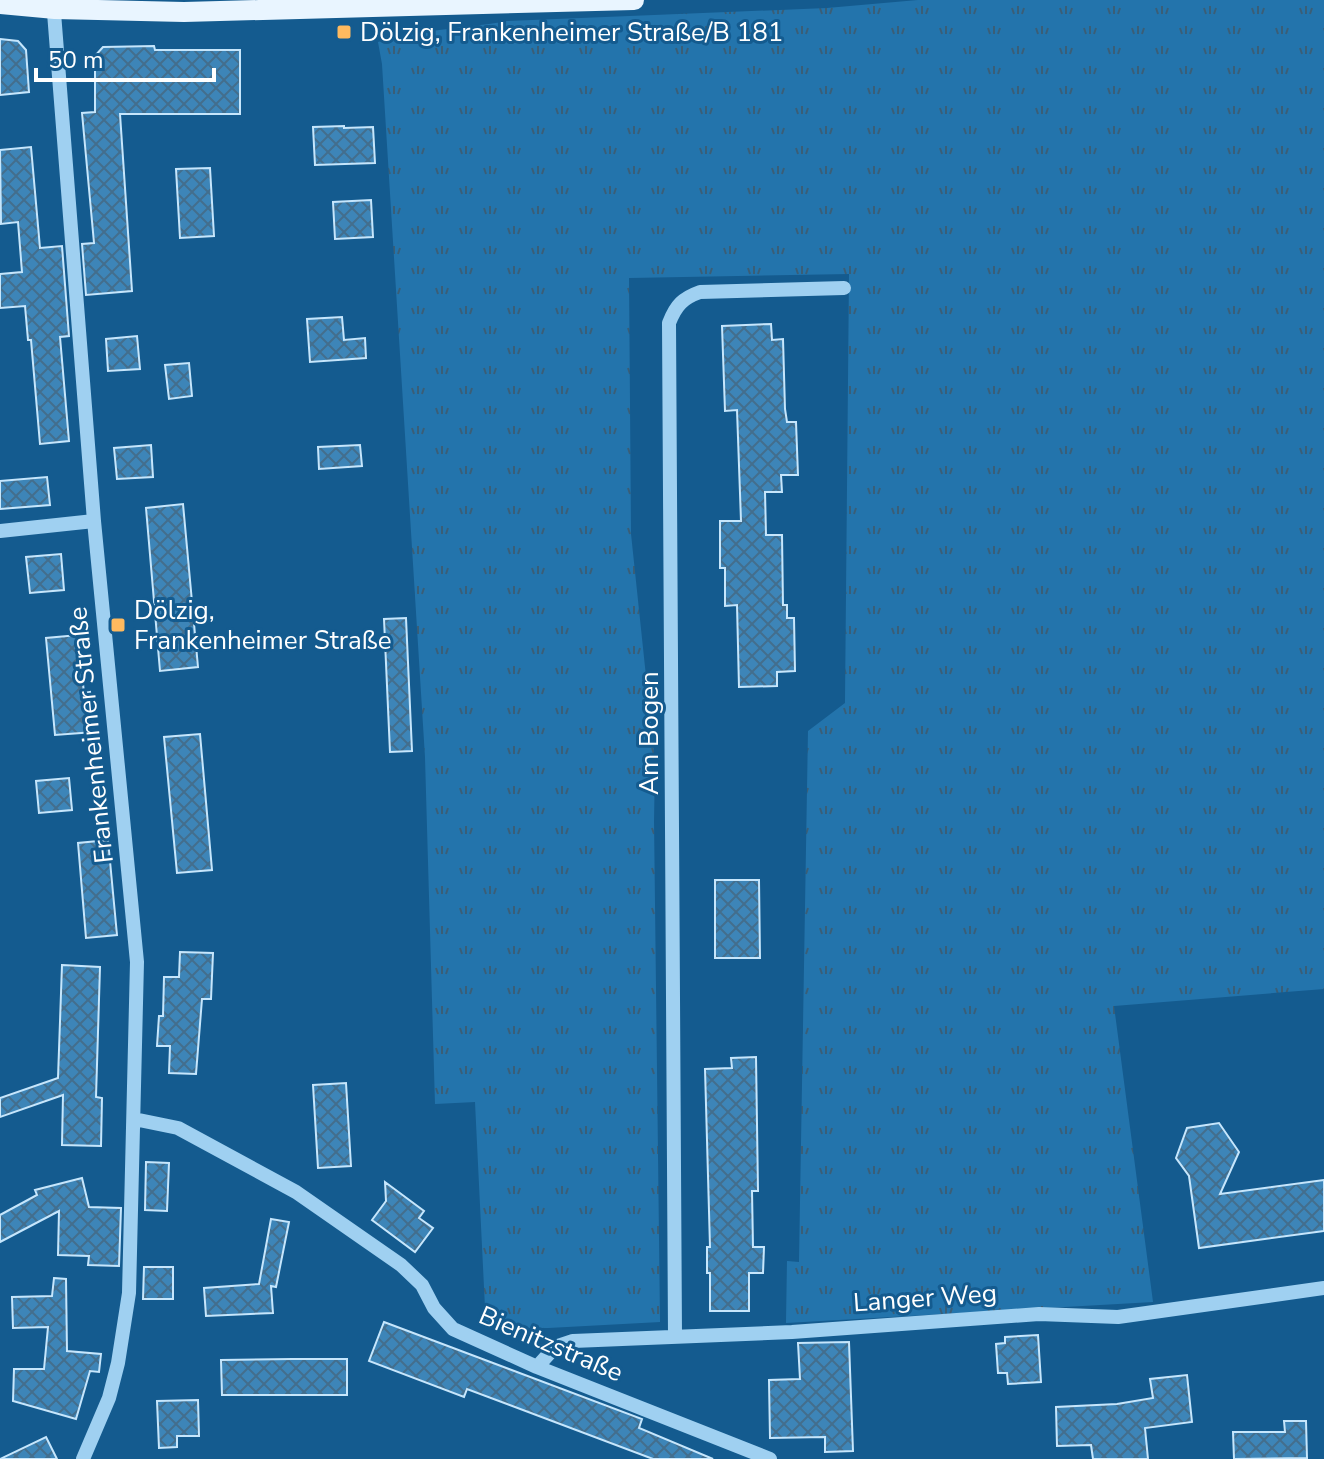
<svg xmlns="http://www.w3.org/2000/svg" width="1324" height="1459" font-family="'Nunito Sans',sans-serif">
<defs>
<pattern id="grass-tufts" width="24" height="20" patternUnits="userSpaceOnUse" patternTransform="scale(2)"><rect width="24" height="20" fill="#2374ac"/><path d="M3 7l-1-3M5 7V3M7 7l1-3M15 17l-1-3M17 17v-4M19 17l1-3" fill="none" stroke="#3a5e77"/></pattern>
<pattern id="building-cross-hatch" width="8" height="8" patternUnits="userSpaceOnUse" patternTransform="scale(2)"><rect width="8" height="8" fill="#3d85b8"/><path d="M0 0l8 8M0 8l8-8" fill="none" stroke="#436e8d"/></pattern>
</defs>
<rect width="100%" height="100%" fill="#145b8f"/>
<path fill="url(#grass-tufts)" d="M 918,0 L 1324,0 L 1324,989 L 1114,1006 L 1153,1302 L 786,1323 L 787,1261 L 799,1262 L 808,731 L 845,703 L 849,274 L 629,278 L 631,534 L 655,762 L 654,821 L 660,1322 L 548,1328 L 486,1328 L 475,1102 L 435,1104 L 425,757 L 382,64 L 378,42 C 419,29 464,29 507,21 L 827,8 Z"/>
<path fill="url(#building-cross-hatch)" stroke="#c6e6fc" stroke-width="2" d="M 0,39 L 18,41 L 26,50 L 29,92 L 0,95 Z
M 154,46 L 155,50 L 240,50 L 240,114 L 120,114 L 132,291 L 86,295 L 82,244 L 94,243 L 82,113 L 95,112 L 95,56 L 103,47 Z
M 344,126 L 344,128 L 373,127 L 375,163 L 315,165 L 313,127 Z
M 31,147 L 40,248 L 62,246 L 69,336 L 60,337 L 69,441 L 40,444 L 31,340 L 28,340 L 25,306 L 0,308 L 0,274 L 22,272 L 18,222 L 1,224 L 0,150 Z
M 210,168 L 214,236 L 180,238 L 176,169 Z
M 371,200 L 373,237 L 335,239 L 333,202 Z
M 342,317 L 344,340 L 365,338 L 366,358 L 310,362 L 307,319 Z
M 771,324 L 772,340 L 783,339 L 785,409 L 787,422 L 796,422 L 798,475 L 781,475 L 782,492 L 765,492 L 766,535 L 782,535 L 783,605 L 787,605 L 787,618 L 794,618 L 795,671 L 777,672 L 777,686 L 739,687 L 737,605 L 725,606 L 725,568 L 720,568 L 720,521 L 741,521 L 737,410 L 725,411 L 722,326 Z
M 137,336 L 140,369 L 108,371 L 106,339 Z
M 189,363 L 192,396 L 169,399 L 165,365 Z
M 151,445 L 153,477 L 117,479 L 114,448 Z
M 360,445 L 362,466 L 319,469 L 318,447 Z
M 47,477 L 50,505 L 0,509 L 0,481 Z
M 183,504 L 198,667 L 160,671 L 146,508 Z
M 61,554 L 64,590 L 30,593 L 26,557 Z
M 406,618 L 412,751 L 390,752 L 384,619 Z
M 78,635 L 84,693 L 90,692 L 94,732 L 55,735 L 46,638 Z
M 200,734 L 212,870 L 177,873 L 164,737 Z
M 69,778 L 72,810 L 39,813 L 36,781 Z
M 108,840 L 117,935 L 86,938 L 78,843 Z
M 715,880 L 759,880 L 760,958 L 715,958 Z
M 180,952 L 213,953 L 211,999 L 202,999 L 196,1074 L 169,1073 L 170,1046 L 157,1046 L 159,1016 L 163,1016 L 164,977 L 179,977 Z
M 62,965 L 100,967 L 96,1097 L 102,1098 L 101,1146 L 62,1145 L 63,1095 L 0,1117 L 0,1098 L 58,1078 Z
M 756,1057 L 758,1191 L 752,1191 L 753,1247 L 764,1247 L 763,1273 L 749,1273 L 749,1311 L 710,1311 L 710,1273 L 707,1273 L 707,1247 L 710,1247 L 705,1069 L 732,1068 L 731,1058 Z
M 346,1083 L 351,1166 L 318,1168 L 313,1085 Z
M 1219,1123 L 1239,1152 L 1220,1194 L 1324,1180 L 1324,1231 L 1199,1248 L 1189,1176 L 1176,1158 L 1187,1128 Z
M 146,1162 L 169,1163 L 167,1211 L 145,1210 Z
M 82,1178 L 89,1207 L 121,1208 L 119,1266 L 88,1265 L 89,1256 L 58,1255 L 59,1211 L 0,1242 L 0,1215 L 37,1195 L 35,1190 Z
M 385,1182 L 424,1211 L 419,1218 L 433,1228 L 415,1252 L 372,1220 L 386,1201 Z
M 271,1219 L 289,1222 L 276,1287 L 271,1286 L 273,1313 L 206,1316 L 204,1288 L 259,1284 Z
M 144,1267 L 173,1267 L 173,1299 L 143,1299 Z
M 54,1278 L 66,1279 L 67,1351 L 101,1354 L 99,1372 L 90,1371 L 76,1419 L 13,1401 L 14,1369 L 44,1369 L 48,1327 L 13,1328 L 12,1297 L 52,1296 Z
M 384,1322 L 642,1419 L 639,1428 L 713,1459 L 653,1459 L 467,1389 L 464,1397 L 369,1361 Z
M 1038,1335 L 1041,1382 L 1008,1384 L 1007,1373 L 998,1373 L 996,1344 L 1005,1343 L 1005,1337 Z
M 849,1342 L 853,1451 L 825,1452 L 825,1437 L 770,1438 L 769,1380 L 800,1379 L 798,1343 Z
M 293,1359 L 347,1359 L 347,1395 L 222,1395 L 221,1360 Z
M 1187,1375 L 1192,1422 L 1145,1428 L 1148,1459 L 1093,1459 L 1091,1445 L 1057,1446 L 1056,1407 L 1117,1404 L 1153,1398 L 1150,1379 Z
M 198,1400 L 199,1436 L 177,1436 L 177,1447 L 159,1448 L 157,1401 Z
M 1284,1421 L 1306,1421 L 1307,1458 L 1234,1459 L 1233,1432 L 1285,1432 Z
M 46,1437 L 57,1459 L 0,1459 Z"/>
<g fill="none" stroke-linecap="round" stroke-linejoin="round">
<path stroke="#9fd0f1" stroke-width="14" d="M 53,0 L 94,521 L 137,962 L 129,1293 L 118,1363 L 109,1398 L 83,1459
M 0,531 L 94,521
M 134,1119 L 178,1128 L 296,1192 L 401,1265 L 422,1285 L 434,1308 L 453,1329 L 537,1367 L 770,1459
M 675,1335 L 669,323 C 676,305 683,298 700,292 L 844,288
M 537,1367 L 555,1347 L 573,1341 L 792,1332 L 1039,1314 L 1118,1317 L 1324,1288"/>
<path stroke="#e9f5ff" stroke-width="20" d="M 0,4 L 55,9 L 184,12 L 634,0"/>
</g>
<g fill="#ffba5f" stroke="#145b8f" stroke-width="3">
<rect x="336" y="24" width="16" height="16" rx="4"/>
<rect x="110" y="617" width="16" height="16" rx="4"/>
</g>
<g text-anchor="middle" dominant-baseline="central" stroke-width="6" stroke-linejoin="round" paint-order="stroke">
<g font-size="26" fill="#fff" stroke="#145b8f" text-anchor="start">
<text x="360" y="32">Dölzig, Frankenheimer Straße/B 181</text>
<text x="134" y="610">Dölzig,<tspan x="134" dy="30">Frankenheimer Straße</tspan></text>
</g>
<g font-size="26" fill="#fff" stroke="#145b8f">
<text transform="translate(649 733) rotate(-90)">Am Bogen</text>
<text transform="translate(91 735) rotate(-96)">Frankenheimer Straße</text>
<text transform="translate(925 1298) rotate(-4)">Langer Weg</text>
<text transform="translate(551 1344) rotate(23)">Bienitzstraße</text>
</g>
</g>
<path d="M36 68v12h178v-12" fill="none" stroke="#ffffff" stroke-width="4"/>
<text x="48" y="68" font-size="24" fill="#ffffff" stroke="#145b8f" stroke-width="6" paint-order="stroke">50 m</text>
</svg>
